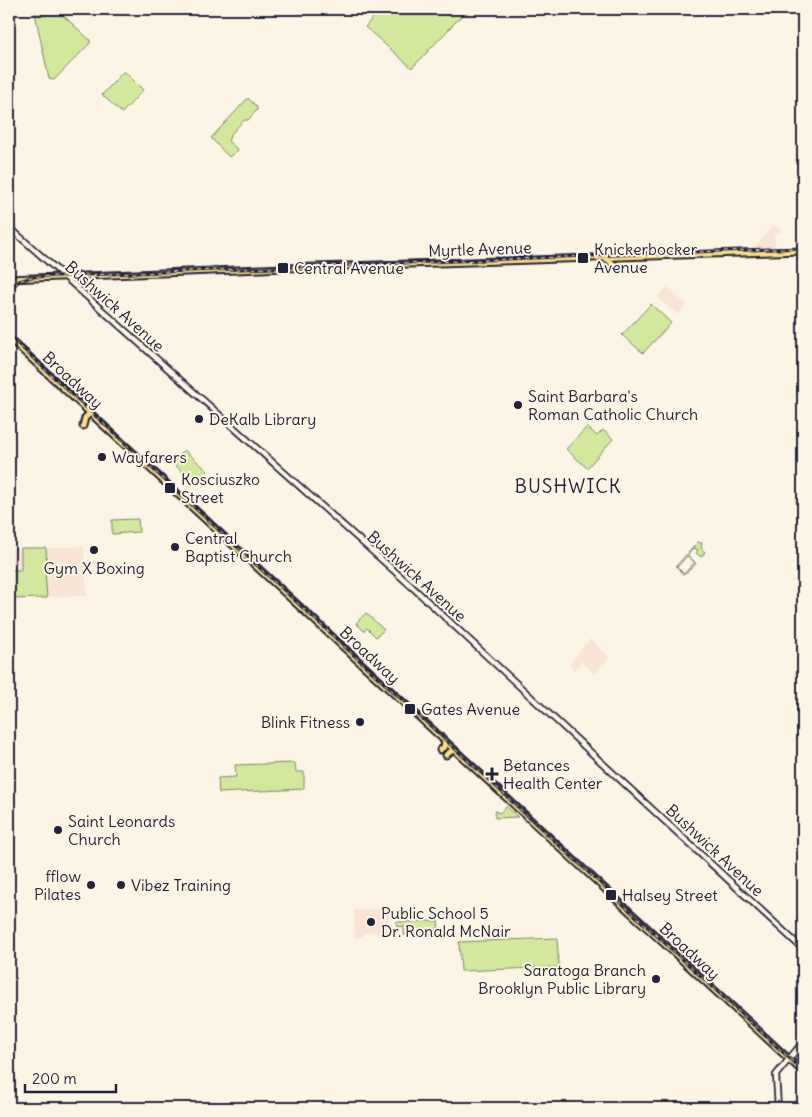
<svg xmlns="http://www.w3.org/2000/svg" width="812" height="1117" font-family="Delius,sans-serif">
<rect width="100%" height="100%" fill="#fcf5e5"/>
<filter id="ink" filterUnits="userSpaceOnUse"><feTurbulence type="fractalNoise" baseFrequency=".02" numOctaves="2"/><feDisplacementMap in="SourceGraphic" scale="10" xChannelSelector="R" yChannelSelector="G"/><feConvolveMatrix kernelMatrix="1 2 1 2 8 2 1 2 1" color-interpolation-filters="sRGB"/></filter>
<g filter="url(#ink)">
<path fill="#fae4d5" d="M 774,225 L 782,232 L 774,233 L 775,248 L 754,248 Z
M 667,287 L 687,305 L 678,315 L 659,299 L 658,296 Z
M 84,546 L 87,596 L 47,597 L 44,571 L 47,568 L 46,548 Z
M 21,548 L 21,570 L 9,570 L 9,549 Z
M 590,639 L 609,657 L 594,674 L 581,662 L 574,670 L 569,664 Z
M 388,909 L 389,935 L 378,936 L 376,932 L 366,933 L 363,934 L 363,937 L 355,938 L 354,910 Z"/>
<path fill="#d3e89c" stroke="#7a856c" fill-rule="evenodd" d="M 34,9 L 37,9 L 38,13 L 42,13 L 43,16 L 46,15 L 44,9 L 56,9 L 90,40 L 90,43 L 54,80 L 49,79 Z
M 380,9 L 468,9 L 412,68 L 365,27 Z
M 124,71 L 143,90 L 122,113 L 102,95 Z
M 248,98 L 257,107 L 257,110 L 248,120 L 244,120 L 231,134 L 228,141 L 238,150 L 229,157 L 211,138 Z
M 651,304 L 671,323 L 643,353 L 622,335 Z
M 587,427 L 597,436 L 603,430 L 613,439 L 587,468 L 566,449 Z
M 184,450 L 208,471 L 195,484 L 173,463 Z
M 138,519 L 139,532 L 112,534 L 112,520 Z
M 698,542 L 702,543 L 701,548 L 705,552 L 701,557 L 696,553 L 698,550 L 694,548 L 688,555 L 696,564 L 683,575 L 676,566 ZM 687,556 L 695,562 L 684,574 L 677,567 Z
M 21,548 L 46,548 L 47,568 L 45,571 L 47,598 L 9,599 L 9,570 L 21,570 Z
M 366,613 L 384,630 L 376,637 L 367,628 L 364,631 L 356,623 Z
M 295,763 L 296,772 L 304,772 L 304,789 L 219,793 L 218,778 L 236,777 L 235,765 Z
M 506,806 L 518,817 L 495,818 L 495,811 L 500,813 Z
M 438,921 L 439,934 L 404,935 L 404,926 L 397,927 L 396,922 Z
M 557,938 L 559,967 L 461,971 L 459,942 Z"/>
<g fill="none" stroke-linecap="round" stroke-linejoin="round">
<defs>
<path id="secondary" d="M 9,227 L 409,584 L 803,949
M 778,1108 L 776,1075 L 803,1042"/>
<path id="primary" d="M 606,258 L 618,268
M 9,279 L 286,268 L 803,251
M 9,338 L 803,1072
M 83,426 L 85,418 L 90,413
M 440,750 L 444,747 L 445,741
M 446,755 L 454,749"/>
</defs>
<use href="#secondary" stroke="#22223b" stroke-width="8"/>
<use href="#primary" stroke="#22223b" stroke-width="9"/>
<use href="#secondary" stroke="#fcf5e5" stroke-width="4.5"/>
<use href="#primary" stroke="#fedf80" stroke-width="5"/>
<defs>
<path id="rail" d="M 9,291 L 19,281 L 32,277 L 803,248
M 9,336 L 803,1071"/>
</defs>
<use href="#rail" stroke="#22223b" stroke-width="3"/>
<use href="#rail" stroke="#fcf5e5" stroke-width="1" stroke-dasharray="4" stroke-linecap="butt"/>
</g>
</g>
<g fill="#22223b" stroke="#fcf5e5" stroke-width="2">
<rect x="577" y="252" width="12" height="12" rx="2.5"/>
<rect x="277" y="262" width="12" height="12" rx="2.5"/>
<circle cx="518" cy="405" r="5"/>
<circle cx="199" cy="419" r="5"/>
<circle cx="102" cy="457" r="5"/>
<rect x="164" y="482" width="12" height="12" rx="2.5"/>
<circle cx="175" cy="547" r="5"/>
<circle cx="94" cy="550" r="5"/>
<rect x="404" y="703" width="12" height="12" rx="2.5"/>
<circle cx="360" cy="722" r="5"/>
<path d="M489.5 766.5h5v5h5v5h-5v5h-5v-5h-5v-5h5z"/>
<circle cx="58" cy="830" r="5"/>
<circle cx="91" cy="885" r="5"/>
<circle cx="121" cy="885" r="5"/>
<rect x="605" y="889" width="12" height="12" rx="2.5"/>
<circle cx="371" cy="922" r="5"/>
<circle cx="656" cy="979" r="5"/>
</g>
<g text-anchor="middle" dominant-baseline="central" stroke-width="4" stroke-linejoin="round" paint-order="stroke">
<g font-size="16" fill="#22223b" stroke="#fcf5e5">
<text transform="translate(480 249) rotate(-2)">Myrtle Avenue</text>
<text transform="translate(115 306) rotate(42)">Bushwick Avenue</text>
<text transform="translate(73 380) rotate(43)">Broadway</text>
<text transform="translate(417 576) rotate(42)">Bushwick Avenue</text>
<text transform="translate(370 655) rotate(43)">Broadway</text>
<text transform="translate(715 850) rotate(43)">Bushwick Avenue</text>
<text transform="translate(690 951) rotate(43)">Broadway</text>
</g>
<g font-size="16" fill="#22223b" stroke="#fcf5e5" text-anchor="start">
<text x="594" y="249">Knickerbocker<tspan x="594" dy="18">Avenue</tspan></text>
<text x="294" y="268">Central Avenue</text>
<text x="528" y="396">Saint Barbara's<tspan x="528" dy="18">Roman Catholic Church</tspan></text>
<text x="209" y="419">DeKalb Library</text>
<text x="112" y="457">Wayfarers</text>
<text x="181" y="479">Kosciuszko<tspan x="181" dy="18">Street</tspan></text>
<text x="185" y="538">Central<tspan x="185" dy="18">Baptist Church</tspan></text>
<text x="94" y="568" text-anchor="middle">Gym X Boxing</text>
<text x="421" y="709">Gates Avenue</text>
<text x="350" y="722" text-anchor="end">Blink Fitness</text>
<text x="503" y="765">Betances<tspan x="503" dy="18">Health Center</tspan></text>
<text x="68" y="821">Saint Leonards<tspan x="68" dy="18">Church</tspan></text>
<text x="81" y="876" text-anchor="end">fflow<tspan x="81" dy="18">Pilates</tspan></text>
<text x="131" y="885">Vibez Training</text>
<text x="622" y="895">Halsey Street</text>
<text x="381" y="913">Public School 5<tspan x="381" dy="18">Dr. Ronald McNair</tspan></text>
<text x="646" y="970" text-anchor="end">Saratoga Branch<tspan x="646" dy="18">Brooklyn Public Library</tspan></text>
</g>
<g font-size="19" letter-spacing="1" fill="#22223b" stroke="#fcf5e5">
<text x="568" y="486">BUSHWICK</text>
</g>
</g>
<rect width="812" height="1117" fill="none" stroke="#fcf5e5" stroke-width="30"/>
<rect x="15" y="15" width="782" height="1087" fill="none" stroke="#22223b" stroke-width="2" filter="url(#ink)"/>
<path d="M25 1084v8h91v-8" fill="none" stroke="#22223b" stroke-width="2.5"/>
<text x="32" y="1084" font-size="15" fill="#22223b" stroke="#fcf5e5" stroke-width="4" paint-order="stroke">200 m</text>
</svg>
